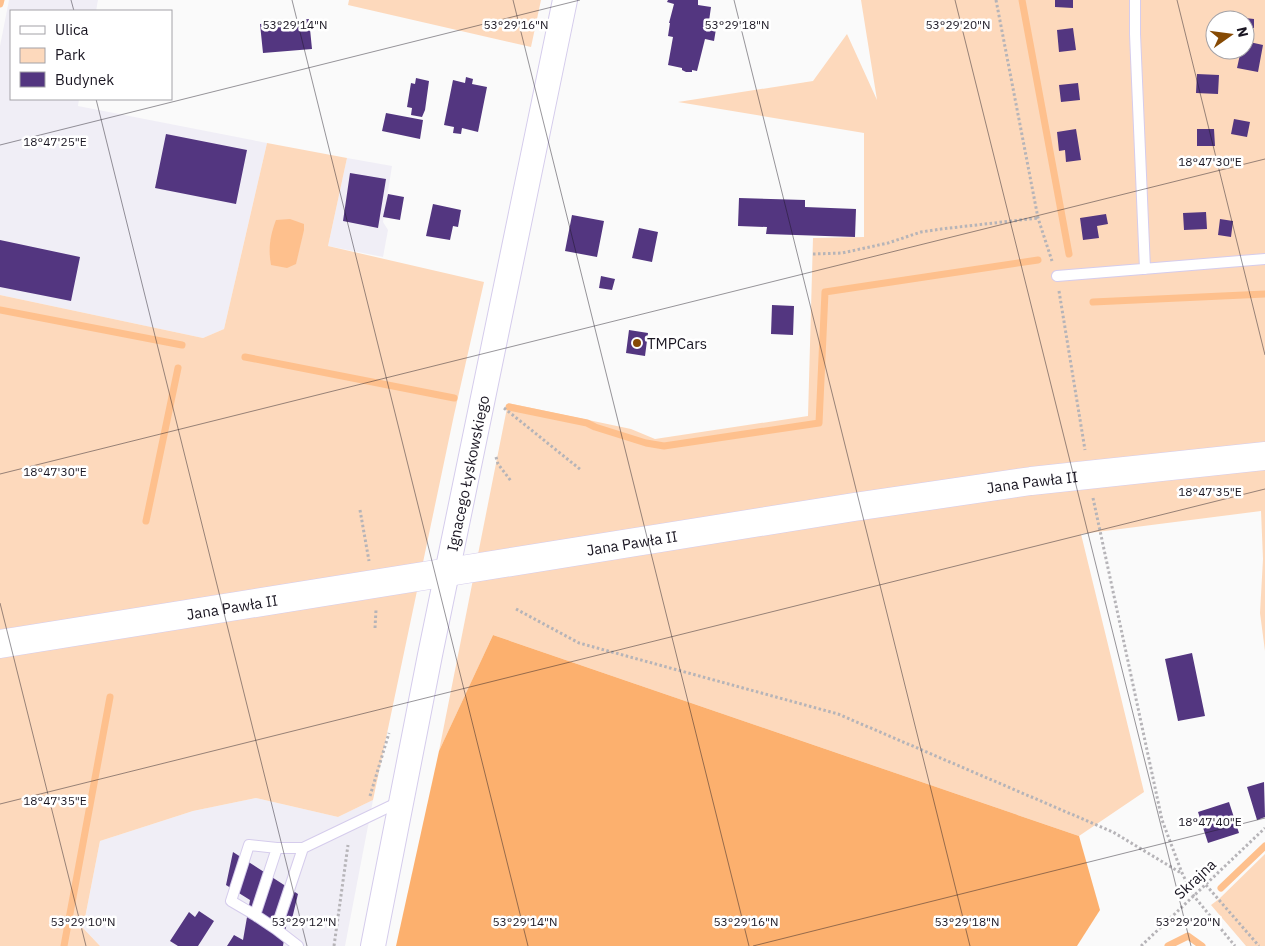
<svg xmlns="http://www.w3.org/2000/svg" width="1265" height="946" font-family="'IBM Plex Sans',sans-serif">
<rect width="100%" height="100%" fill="#fafafa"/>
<path fill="#f0eef6" d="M 9,0 L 98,0 L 96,11 L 11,11 L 11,99 L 79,99 L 78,106 L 267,143 L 224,329 L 203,338 L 0,295 L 0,46 Z
M 347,158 L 392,166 L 383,222 L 388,230 L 383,257 L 328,246 Z
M 256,798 L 338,817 L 373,800 L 345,946 L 100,946 L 83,928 L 100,841 L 193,811 Z"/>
<path fill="#fdd9bc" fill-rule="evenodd" d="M 349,0 L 541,0 L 531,47 L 348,5 Z
M 861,0 L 1265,0 L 1265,651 L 1260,613 L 1263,559 L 1261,511 L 1081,534 L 1144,792 L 1079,836 L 493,635 L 439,751 L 508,403 L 631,429 L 655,439 L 808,416 L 813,238 L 864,237 L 864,133 L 678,102 L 813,81 L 847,34 L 877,100 ZM 1215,20 L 1245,20 L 1245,50 L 1215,50 Z
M 267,143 L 347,158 L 328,246 L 484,282 L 454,415 L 373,800 L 338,817 L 256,798 L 193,811 L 100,841 L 83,928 L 100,946 L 0,946 L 0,295 L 203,338 L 224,329 Z
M 1265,854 L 1265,946 L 1246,946 L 1211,905 L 1219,899 Z"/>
<path fill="#fcb06e" d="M 493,635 L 1079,836 L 1100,910 L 1077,946 L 396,946 L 439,751 Z"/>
<path fill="#fec08d" d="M 290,219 L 304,224 L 304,230 L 296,264 L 287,268 L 271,265 C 268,248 270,236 276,220 Z"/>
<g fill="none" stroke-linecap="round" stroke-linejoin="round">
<path stroke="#fec08d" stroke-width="7" d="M 1022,0 L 1069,254
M 0,4 L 1,0
M 1093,302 L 1265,294
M 0,310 L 182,345
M 245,357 L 454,398
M 509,407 L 587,423 L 595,427 L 646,443 L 664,446 L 819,423 L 825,292 L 1038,260
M 146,521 L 178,368
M 1221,888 L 1265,846
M 64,946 L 110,697
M 1168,946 L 1188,936 L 1202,946"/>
</g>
<path fill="#533680" d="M 668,0 L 698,0 L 698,5 L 711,7 L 709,21 L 717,23 L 714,41 L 705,39 L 697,71 L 692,70 L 692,72 L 686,72 L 682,70 L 682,68 L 668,65 L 673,37 L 668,36 L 670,23 L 669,23 L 674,4 L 667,2 Z
M 1055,0 L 1073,0 L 1073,8 L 1055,7 Z
M 1245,18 L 1254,19 L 1254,28 L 1245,28 Z
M 309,19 L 312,49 L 263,53 L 260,24 Z
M 1208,27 L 1215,27 L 1215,45 L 1208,45 Z
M 1073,28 L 1076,50 L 1059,52 L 1057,30 Z
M 1245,41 L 1263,45 L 1258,72 L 1237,68 L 1241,50 L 1245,50 Z
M 1197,74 L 1219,75 L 1218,94 L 1196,93 Z
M 466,77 L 473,79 L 472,84 L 487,87 L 478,132 L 462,128 L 461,134 L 453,133 L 454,127 L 444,125 L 453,80 L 465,83 Z
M 416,78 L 429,81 L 425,110 L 422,117 L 411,115 L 412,108 L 407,107 L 411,83 L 415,84 Z
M 1078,83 L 1080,100 L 1061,102 L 1059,85 Z
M 386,113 L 423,120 L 420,139 L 382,131 Z
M 1234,119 L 1250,122 L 1247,137 L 1231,134 Z
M 1076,129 L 1081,160 L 1066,162 L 1065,150 L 1059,151 L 1057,132 Z
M 1197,129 L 1214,129 L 1215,146 L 1197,146 Z
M 166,134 L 247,150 L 236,204 L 155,188 Z
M 350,173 L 386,179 L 378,228 L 343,221 Z
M 388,194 L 404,197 L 400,220 L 383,217 Z
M 739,198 L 805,200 L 805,207 L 856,209 L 855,237 L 766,234 L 767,227 L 738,226 Z
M 433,204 L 461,210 L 458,227 L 453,226 L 450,240 L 426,236 Z
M 1206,212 L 1207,229 L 1184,230 L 1183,213 Z
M 1106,214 L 1108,224 L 1097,226 L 1099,238 L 1083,240 L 1080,218 Z
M 572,215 L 604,221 L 597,257 L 565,251 Z
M 1220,219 L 1233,221 L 1231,237 L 1218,235 Z
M 639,228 L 658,232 L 652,262 L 632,258 Z
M 0,240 L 80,257 L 71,301 L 0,287 Z
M 601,276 L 615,279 L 612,290 L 599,288 Z
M 772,305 L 794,306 L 793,335 L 771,334 Z
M 629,330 L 648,333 L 645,356 L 626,353 Z
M 1192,653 L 1205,716 L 1178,721 L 1165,659 Z
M 1264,782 L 1265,817 L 1257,820 L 1247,787 Z
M 1229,802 L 1239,833 L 1208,843 L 1198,812 Z
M 233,852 L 298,894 L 291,923 L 287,921 L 283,946 L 227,946 L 234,935 L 243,940 L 250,900 L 226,885 Z
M 199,911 L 214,921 L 198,946 L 178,946 L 170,941 L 189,912 L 195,917 Z"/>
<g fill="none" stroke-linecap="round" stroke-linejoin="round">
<defs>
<path id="service" d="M 1135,0 L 1135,34 L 1145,269
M 1057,276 L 1265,259
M 255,915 L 231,901 L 249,845 L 277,848
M 276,929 L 255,915 L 277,848 L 303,848
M 298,946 L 276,929 L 303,848 L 399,802"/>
<g id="tertiary">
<path id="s1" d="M 373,946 L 430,655 L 565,0"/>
</g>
<g id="primary">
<path id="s2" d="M 0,644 L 854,507 L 1031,481 L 1265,456"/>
</g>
</defs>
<use href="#service" stroke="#d5ccec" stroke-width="12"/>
<use href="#tertiary" stroke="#d5ccec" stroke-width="26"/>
<use href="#primary" stroke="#d5ccec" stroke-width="29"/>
<path stroke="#b6b4b8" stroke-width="3" stroke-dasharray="2.5 2.5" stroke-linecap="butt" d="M 996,0 L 1038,218 L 1052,261
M 813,254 L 842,253 L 888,243 L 921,232 L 941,229 L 1038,218
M 1059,291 L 1085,450
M 504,408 L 581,470
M 496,457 L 498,464 L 511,481
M 1093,498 L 1162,820 L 1182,873 L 1193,895 L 1235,946
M 360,510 L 369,561
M 516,609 L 579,643 L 838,714 L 1113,832 L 1181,873
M 375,628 L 376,610
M 370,796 L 389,733
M 1206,885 L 1259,946
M 334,946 L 348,845
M 1141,946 L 1265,828"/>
<use href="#service" stroke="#fff" stroke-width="10"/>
<use href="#tertiary" stroke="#fff" stroke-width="24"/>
<use href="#primary" stroke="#fff" stroke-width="28"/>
</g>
<path fill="none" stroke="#1a1622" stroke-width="1" stroke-opacity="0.45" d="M 71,0 L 74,11M 292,0 L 528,946M 513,0 L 749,946M 734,0 L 970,946M 955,0 L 1191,946M 1177,0 L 1265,355M 96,99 L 307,946M 0,145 L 580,0M 0,474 L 1265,159M 0,603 L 86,946M 0,804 L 1265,489M 753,946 L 1265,818"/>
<circle fill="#864a04" stroke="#fff" stroke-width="2" cx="637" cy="343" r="5"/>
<g text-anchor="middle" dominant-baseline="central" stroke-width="5" stroke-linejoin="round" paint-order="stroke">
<g font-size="15" fill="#1a1622" stroke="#fff" text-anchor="start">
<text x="647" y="343">TMPCars</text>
</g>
<g font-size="15" fill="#1a1622" stroke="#fff">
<text stroke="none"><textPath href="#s1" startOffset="482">Ignacego Łyskowskiego</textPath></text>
<text stroke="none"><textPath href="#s2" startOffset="1045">Jana Pawła II</textPath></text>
<text stroke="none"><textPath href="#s2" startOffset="640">Jana Pawła II</textPath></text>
<text stroke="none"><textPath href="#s2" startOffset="235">Jana Pawła II</textPath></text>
<text transform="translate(1195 879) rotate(-43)">Skrajna</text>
</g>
</g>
<g font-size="12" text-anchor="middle" fill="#1a1622" stroke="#fff" stroke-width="5" stroke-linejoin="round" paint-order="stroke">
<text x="295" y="29">53°29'14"N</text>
<text x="516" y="29">53°29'16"N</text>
<text x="737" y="29">53°29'18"N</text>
<text x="958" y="29">53°29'20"N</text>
<text x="55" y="146">18°47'25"E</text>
<text x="1210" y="166">18°47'30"E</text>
<text x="55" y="476">18°47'30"E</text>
<text x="1210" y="496">18°47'35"E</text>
<text x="55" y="805">18°47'35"E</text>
<text x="1210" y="826">18°47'40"E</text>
<text x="83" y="926">53°29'10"N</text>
<text x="304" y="926">53°29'12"N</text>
<text x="525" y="926">53°29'14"N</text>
<text x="746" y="926">53°29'16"N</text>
<text x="967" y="926">53°29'18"N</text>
<text x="1188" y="926">53°29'20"N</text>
</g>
<rect x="10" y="10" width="162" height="90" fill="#ffffff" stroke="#a3a2a7"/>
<rect x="20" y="26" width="25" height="8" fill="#ffffff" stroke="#a3a2a7"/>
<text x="55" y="35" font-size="15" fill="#1a1622">Ulica</text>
<rect x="20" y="48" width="25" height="15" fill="#fdd9bc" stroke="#a3a2a7"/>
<text x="55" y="60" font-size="15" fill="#1a1622">Park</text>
<rect x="20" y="72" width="25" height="15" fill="#533680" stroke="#a3a2a7"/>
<text x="55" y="85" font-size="15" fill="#1a1622">Budynek</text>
<g transform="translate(1230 35) rotate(76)"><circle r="24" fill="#ffffff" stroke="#a3a2a7"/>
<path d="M0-4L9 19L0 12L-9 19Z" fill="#864a04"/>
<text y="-8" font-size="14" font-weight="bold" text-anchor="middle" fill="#1a1622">N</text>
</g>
</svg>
